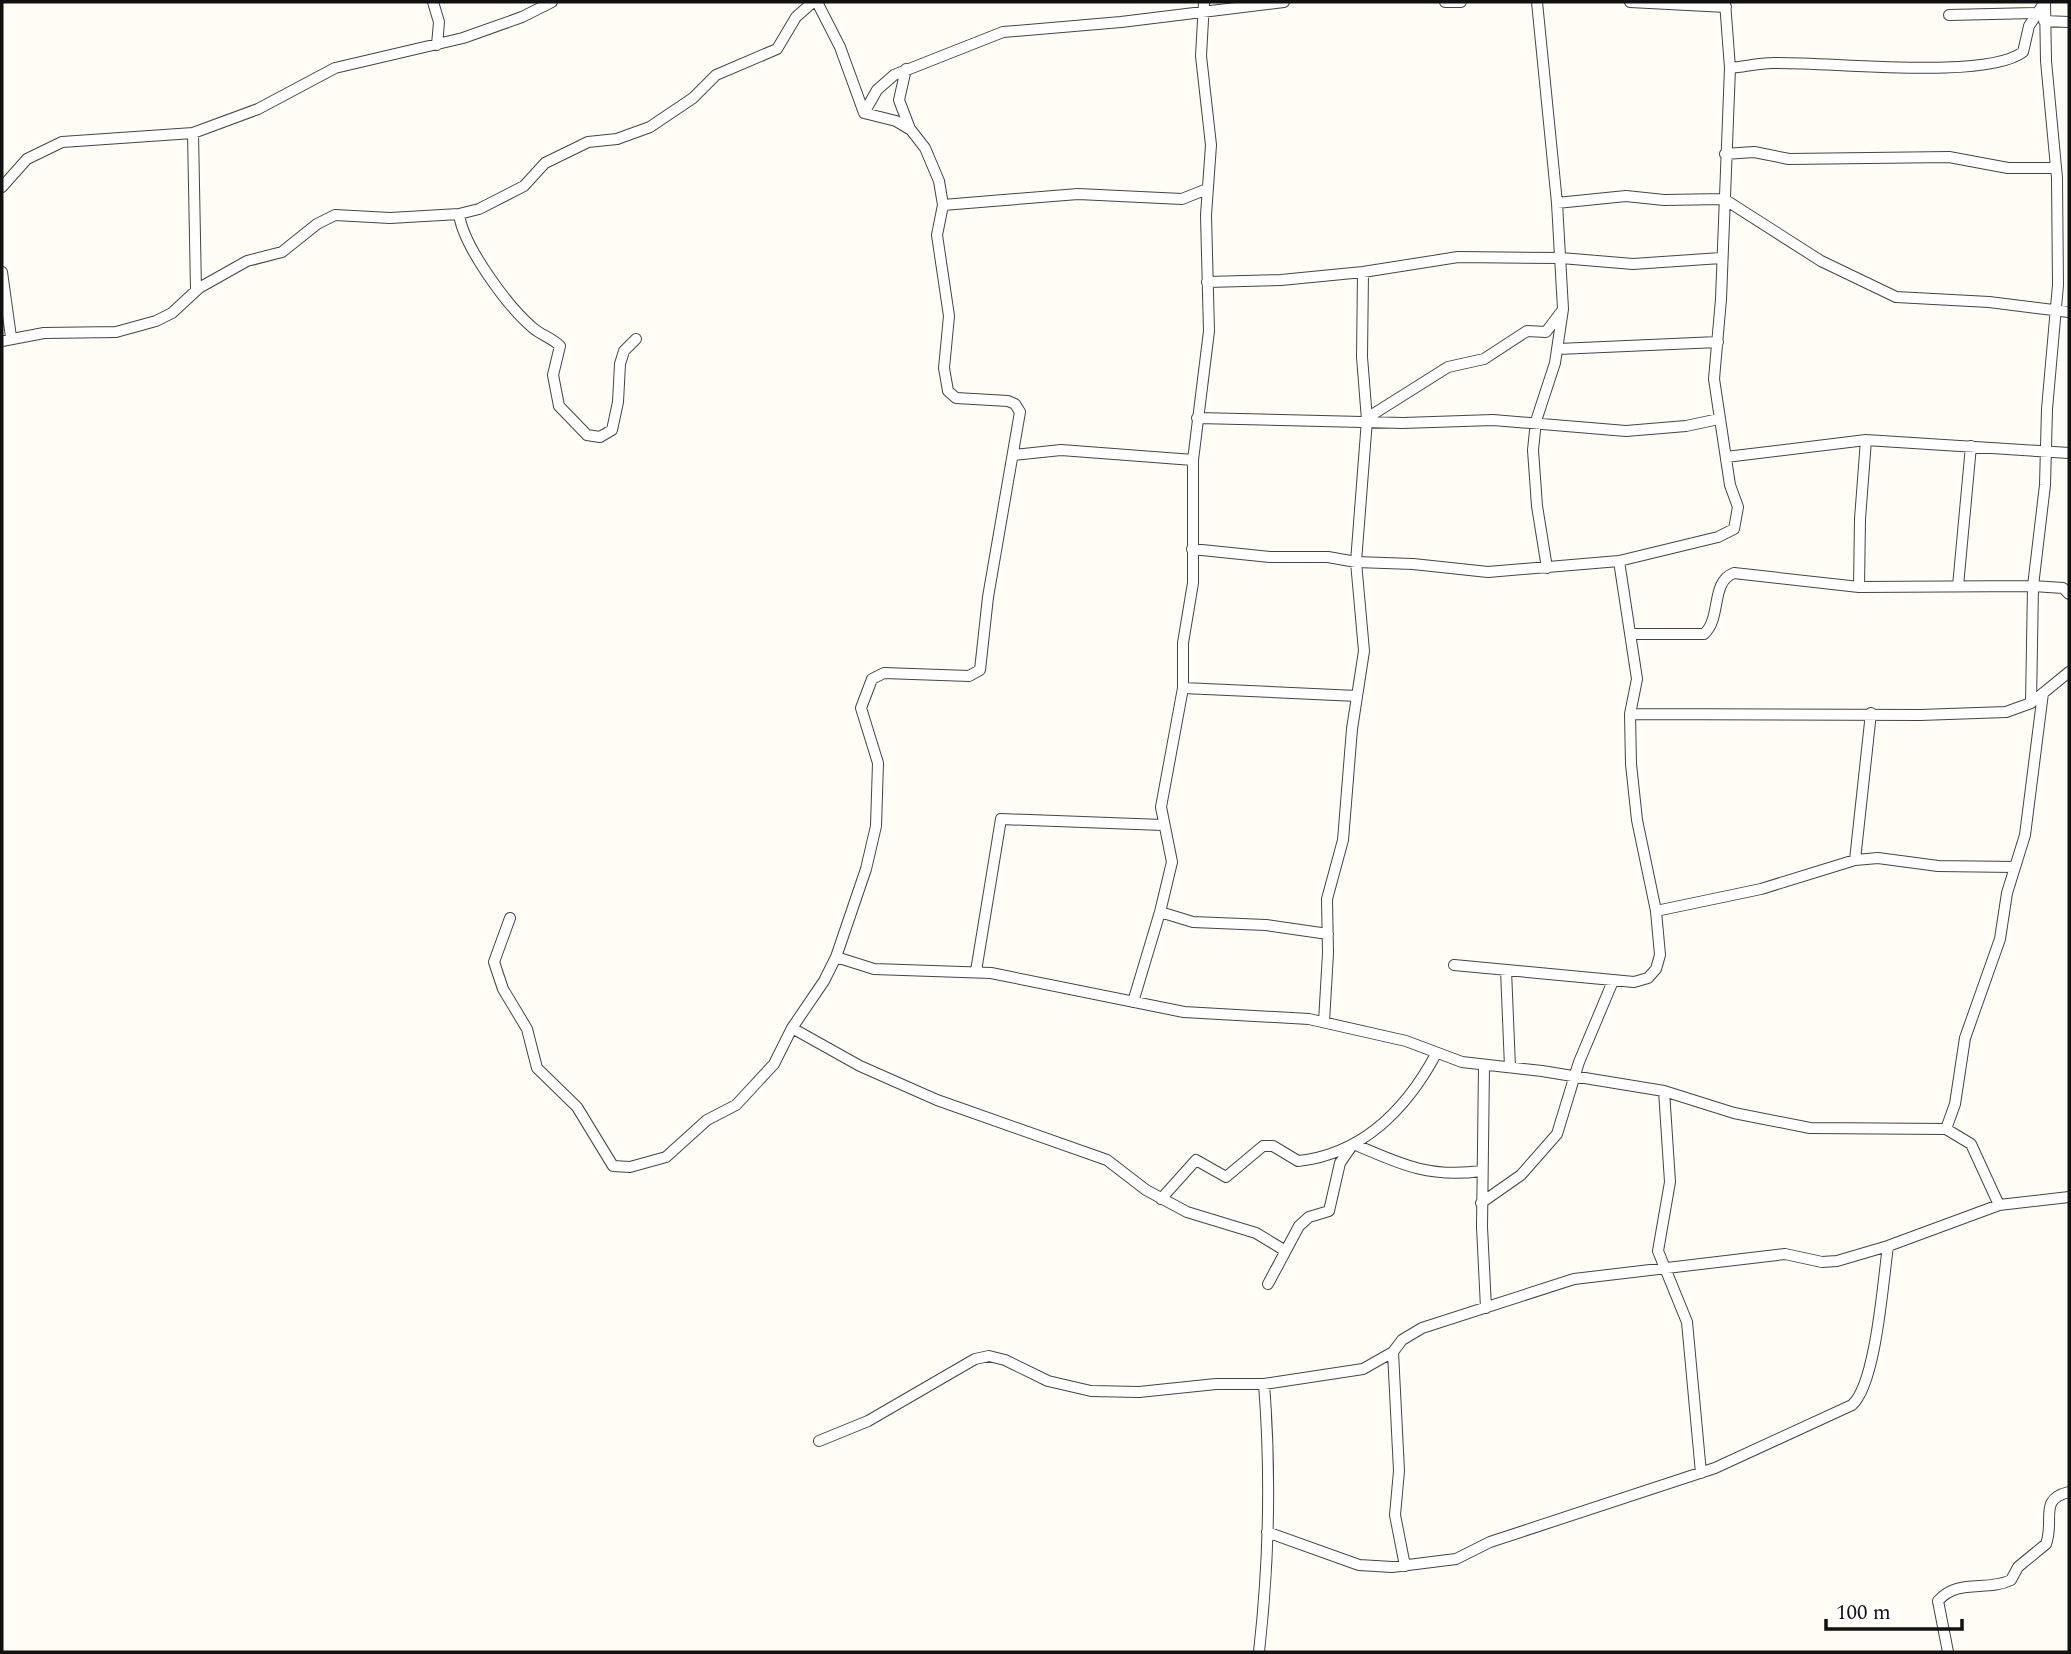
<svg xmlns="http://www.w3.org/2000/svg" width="2071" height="1654" font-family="Spectral,serif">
<rect width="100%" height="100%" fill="#fffdf5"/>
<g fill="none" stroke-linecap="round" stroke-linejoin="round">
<defs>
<path id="street" d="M 433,2 L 439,22 L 437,45
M 1445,2 L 1461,2
M 1537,2 L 1557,203 L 1563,309 L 1555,363 L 1536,421 L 1533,450 L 1537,506 L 1547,568
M 1630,2 L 1726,7
M 1949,15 L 2038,13
M 2044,21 L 2069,22
M 1730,68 C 1744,67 1758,63 1772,63 C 1826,61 1984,81 2023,52 L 2029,26 L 2044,3
M 906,69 L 899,100 L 910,129
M 864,113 L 877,90 L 894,75 L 1003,32 L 1121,22 L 1284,2
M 193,133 L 196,290
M 1725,154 L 1754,152 L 1789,159 L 1949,157 L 2008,168 L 2055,168
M 2,187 L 27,159 L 62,142 L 193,133 L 258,109 L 335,68 L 463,38 L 522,17 L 552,2
M 1557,203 L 1626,196 L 1664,200 L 1724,199 L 1821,261 L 1896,297 L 1989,302 L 2069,312
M 943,205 L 1078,194 L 1182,199 L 1207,189
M 459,214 C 463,246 508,307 533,328 C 541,335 552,338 560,346 L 553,375 L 559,406 L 587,435 L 600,437 L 612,430 L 618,402 L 620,364 L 624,351 L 636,339
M 2,272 L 11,337
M 1207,282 L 1281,280 L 1363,272 L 1458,257 L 1561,258 L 1633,264 L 1721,258
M 2,341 L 44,333 L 116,332 L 156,321 L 172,313 L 199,288 L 247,261 L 282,252 L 317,224 L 335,215 L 390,218 L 459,214 L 479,209 L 524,186 L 545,163 L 588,142 L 617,139 L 650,127 L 693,98 L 716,75 L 777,49 L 796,17 L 813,2
M 1558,349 L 1718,342
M 1197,418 L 1403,423 L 1493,420 L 1626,431 L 1686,426 L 1719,419
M 1367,418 L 1448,367 L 1484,359 L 1527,331 L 1546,332 L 1561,312
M 1014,455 L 1061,450 L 1193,460
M 1726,457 L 1866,440 L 2069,453
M 1192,549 L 1270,557 L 1328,557 L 1356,562 L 1413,564 L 1488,572 L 1619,561 L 1718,537 L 1734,529 L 1738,507 L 1730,485 L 1714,379 L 1721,299 L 1730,68 L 1725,2
M 1958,586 L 1971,446
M 1859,587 L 1860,519 L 1866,440
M 1633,634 L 1704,634 C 1722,618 1710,582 1734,573 L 1859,587 L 2033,586 L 2063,588 L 2069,594
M 1183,688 L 1357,696
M 2031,703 L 2033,586 L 2045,485 L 2047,409 L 2058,285 L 2057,178 L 2046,61 L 2045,2
M 1630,714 L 1920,715 L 2006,712 L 2031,703 L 2069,672
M 1855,860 L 1871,713
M 1656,911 L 1761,889 L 1855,860 L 1878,858 L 1938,866 L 2015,867
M 1160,912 L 1193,922 L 1266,925 L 1328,934
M 510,918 L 494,962 L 503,989 L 527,1029 L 537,1068 L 577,1107 L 613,1166 L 630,1167 L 666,1157 L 707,1120 L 736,1105 L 774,1064 L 792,1028 L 824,981 L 836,957 L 866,869 L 876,826 L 878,763 L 861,708 L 872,679 L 884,673 L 969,676 L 980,670 L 988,597 L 1020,412 L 1015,404 L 1008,401 L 956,398 L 948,391 L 944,368 L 949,316 L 937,235 L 943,205 L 939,181 L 925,148 L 911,130 L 896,121 L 864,113 L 840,47 L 817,2
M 836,957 L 874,969 L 991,973 L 1184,1012 L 1309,1019 L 1406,1041 L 1462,1062 L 1542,1071 L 1664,1091 L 1734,1113 L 1810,1128 L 1946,1129 L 1971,1144 L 1999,1205
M 1454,965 L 1634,982 L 1648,978 L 1656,969 L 1660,955 L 1656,911 L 1637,820 L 1631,764 L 1630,714 L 1637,679 L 1619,561
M 1506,970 L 1510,1067
M 976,971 L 1001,819 L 1163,825
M 1133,1002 L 1160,912 L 1172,862 L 1161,807 L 1183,688 L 1183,643 L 1193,583 L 1193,460 L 1209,331 L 1206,215 L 1211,145 L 1201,56 L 1204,2
M 1324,1022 L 1328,953 L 1327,899 L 1343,840 L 1352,729 L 1364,651 L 1356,562 L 1367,420 L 1362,357 L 1363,272
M 792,1028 L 860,1066 L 937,1100 L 1107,1160 L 1146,1190 L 1187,1212 L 1256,1233 L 1284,1250
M 1484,1066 L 1482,1227 L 1486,1308
M 1664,1091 L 1670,1182 L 1658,1251 L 1687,1322 L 1701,1473
M 1946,1129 L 1955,1104 L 1965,1038 L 2000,939 L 2007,893 L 2025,835 L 2043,693
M 1356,1145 C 1402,1165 1430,1178 1481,1171
M 1161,1199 L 1196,1160 L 1226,1177 L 1263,1146 L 1273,1146 L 1298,1161 C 1363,1154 1407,1108 1436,1054
M 1481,1203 L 1521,1175 L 1557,1134 L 1579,1062 L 1613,981
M 1268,1284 L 1299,1226 L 1309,1217 L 1329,1211 L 1340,1163 L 1351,1147
M 1393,1352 L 1399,1471 L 1395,1515 L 1405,1566
M 819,1441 L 868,1421 L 975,1359 L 989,1356 L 1005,1360 L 1048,1381 L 1091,1391 L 1139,1392 L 1216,1384 L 1264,1384 L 1363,1369 L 1393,1352 L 1402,1340 L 1422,1328 L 1574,1279 L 1785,1254 L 1822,1262 L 1837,1261 L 1888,1246 L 1999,1205 L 2069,1197
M 1267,1532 L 1359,1565 L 1392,1567 L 1456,1559 L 1490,1542 L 1715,1468 L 1852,1405 C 1876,1384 1883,1281 1888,1246
M 1259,1652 C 1269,1563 1271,1473 1264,1384
M 1948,1652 L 1938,1601 C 1957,1578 1987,1592 2011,1580 L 2018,1567 L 2046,1544 C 2055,1520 2038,1499 2069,1492"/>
</defs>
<use href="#street" stroke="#444" stroke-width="12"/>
<use href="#street" stroke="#fff" stroke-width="10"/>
</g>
<rect width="2071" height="1654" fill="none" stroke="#111111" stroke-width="7"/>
<path d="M1826 1619v10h136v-10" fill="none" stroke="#111111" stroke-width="3.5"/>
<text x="1836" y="1619" font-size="21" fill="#111111" stroke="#ffffff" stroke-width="5" paint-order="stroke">100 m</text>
</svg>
